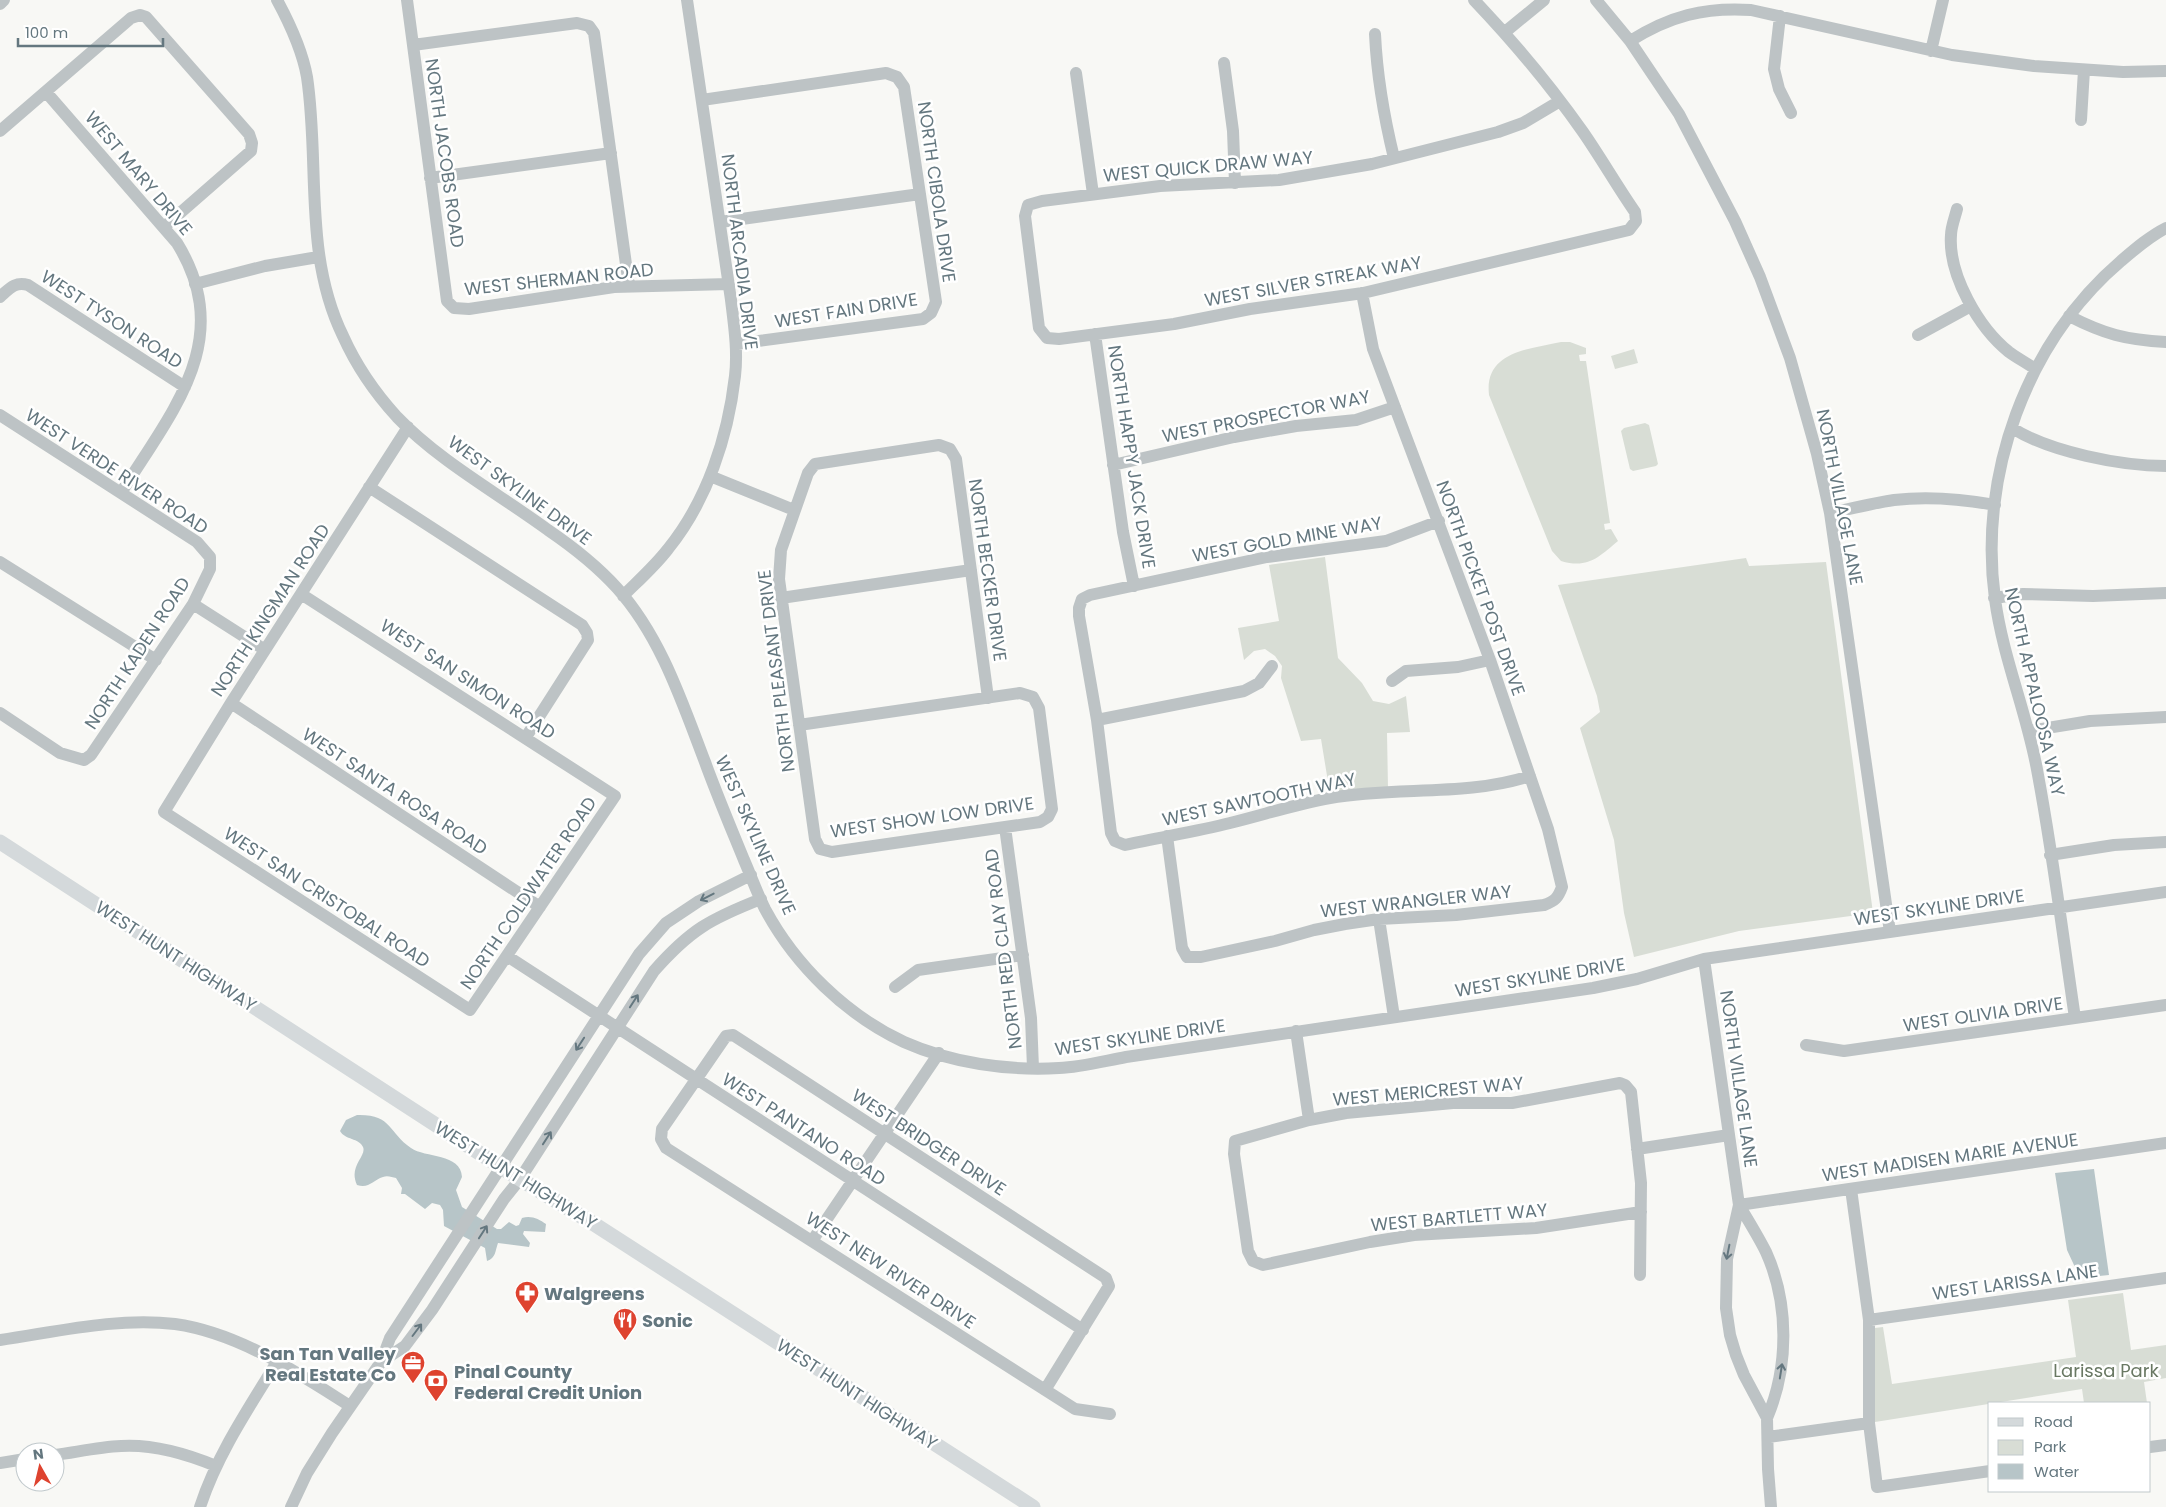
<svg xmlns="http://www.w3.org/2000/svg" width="2166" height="1507" font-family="Poppins,sans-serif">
<rect width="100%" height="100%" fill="#f8f8f5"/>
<path fill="#d8ddd5" d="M 1561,342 L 1570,342 L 1586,348 L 1586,354 L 1579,355 L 1580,361 L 1586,361 L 1610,523 L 1604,524 L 1605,530 L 1611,529 L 1618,541 C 1599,557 1588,569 1561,561 L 1552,551 L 1489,395 C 1484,351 1530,349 1561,342 Z
M 1634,349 L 1638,363 L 1615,369 L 1611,356 Z
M 1645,423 L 1649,425 L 1658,464 L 1656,466 L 1633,471 L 1630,469 L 1621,431 L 1624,428 Z
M 1325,557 L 1338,658 L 1362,683 L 1373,701 L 1389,704 L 1406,696 L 1410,732 L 1387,733 L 1388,788 L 1330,794 L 1321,739 L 1301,741 L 1281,678 L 1282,666 L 1275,656 L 1265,649 L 1254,651 L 1244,660 L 1238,628 L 1279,621 L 1269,565 Z
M 1746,558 L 1749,566 L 1826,562 L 1873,913 L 1739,931 L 1634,957 L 1624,913 L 1614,840 L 1580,728 L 1600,712 L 1597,696 L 1558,585 Z
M 2123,1293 L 2131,1350 L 2166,1345 L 2166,1378 L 2144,1382 L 2147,1403 L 2084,1403 L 2082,1389 L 1875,1422 L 1875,1328 L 1883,1327 L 1892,1384 L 2076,1357 L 2068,1300 Z"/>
<path fill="#b7c5c8" d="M 357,1115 C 392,1114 388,1132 411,1148 C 425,1158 461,1153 462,1177 L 456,1190 L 462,1207 L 497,1229 L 501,1229 L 509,1222 L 516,1226 L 519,1225 L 522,1218 C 531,1215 539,1219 546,1224 L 545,1232 L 524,1231 L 523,1234 L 530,1243 L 529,1247 L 498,1243 C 495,1251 496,1258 487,1261 L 485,1248 L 444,1226 L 443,1210 L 440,1205 L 432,1203 L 425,1209 L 405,1194 L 401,1194 L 402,1188 L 396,1178 C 392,1177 387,1175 383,1177 C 373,1180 369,1189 357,1185 C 348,1166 367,1156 363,1147 C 359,1138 345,1140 340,1131 L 346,1120 Z
M 2094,1169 L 2109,1275 L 2080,1278 L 2067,1250 L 2055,1173 Z"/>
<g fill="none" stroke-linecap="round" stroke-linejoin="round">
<path stroke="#bdc3c5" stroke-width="12" d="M 277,0 C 290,24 302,49 307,77 C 320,164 303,254 343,336 C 356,365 376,394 397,417 C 439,461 499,494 548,530 C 573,547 597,566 617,588 C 661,637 682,702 705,762 C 717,795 731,828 744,860 C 751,876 757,893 765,909 C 795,965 846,1015 904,1042 C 951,1063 1008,1071 1059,1068 C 1081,1067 1104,1061 1126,1057 L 1593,988 L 1637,979 L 1704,959 L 2166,892
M 407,0 L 447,301 L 454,308 L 469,309 L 614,287 L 729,284
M 1474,0 C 1513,41 1550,85 1583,132 C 1601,158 1617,186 1635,212 L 1636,221 L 1629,230 L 1363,293 L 1250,309 L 1174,324 L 1059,339 L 1047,338 L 1039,328 L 1025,216 L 1028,205 L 1042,201 L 1160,186 L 1279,180 L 1372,164 L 1498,132 L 1523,123 L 1560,101
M 1596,0 L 1630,41 L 1679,114 L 1735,221 L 1760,277 L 1790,358 L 1817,454 L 1830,513 L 1890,932
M 0,4 L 4,0
M 1780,16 L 1774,69 L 1779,89 L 1791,113
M 1505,32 L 1544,0
M 1375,34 C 1377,77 1384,117 1394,158
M 1630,41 C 1670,16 1704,7 1751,10 L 1952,55 L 2034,66 L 2123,72 L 2166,71
M 413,45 L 577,23 L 589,26 L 594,33 L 629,286
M 1931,51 L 1943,0
M 1224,63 L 1233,131 L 1235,183
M 1076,73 L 1093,194
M 46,92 L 177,243 C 237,340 171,412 121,493
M 702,100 L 886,73 L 897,77 L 904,87 L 936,302 L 931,313 L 923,319 L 736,344
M 2081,120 L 2084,70
M 0,131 L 131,18 L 140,15 L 146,17 L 249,134 L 252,143 L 251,151 L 164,227
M 430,178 L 611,153
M 1957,209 C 1955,217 1951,227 1951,235 C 1948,275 1979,328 2009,352 C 2017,358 2027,363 2035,369
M 720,222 L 920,194
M 195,284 L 265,266 L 318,257
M 0,297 C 9,289 15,281 28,285 L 185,387
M 2069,316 C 2104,334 2126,340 2166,342
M 1095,334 L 1123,532 L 1134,586
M 1918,335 L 1971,306
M 0,415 L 197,542 L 210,557 L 210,569 L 193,604 L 91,755 L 84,760 L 60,753 L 0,713
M 2012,428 C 2050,452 2121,466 2166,466
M 1113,465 L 1234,437 L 1296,426 L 1356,420 L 1395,407
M 710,476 L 794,510
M 369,487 L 582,625 L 587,633 L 588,640 L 526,737
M 1830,513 C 1851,509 1873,503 1894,500 C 1928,496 1962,499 1995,505
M 1439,521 L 1386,541 L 1267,557 L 1090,595 L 1082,599 L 1079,608 L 1079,616 L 1097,720 L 1111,833 L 1115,841 L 1125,845 C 1160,837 1195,832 1230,823 C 1263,815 1296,804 1330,798 C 1396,786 1465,797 1530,776
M 0,562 L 156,660
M 301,594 L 615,796 L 470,1010 L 164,812 L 231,703 L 408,427
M 623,596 C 638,581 655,566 668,549 C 707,501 728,437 735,376 C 738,351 734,325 731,300 L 687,0
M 781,598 L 971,570
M 1994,598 L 2023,594 L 2093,596 L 2166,593
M 193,604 L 265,650
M 1392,681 L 1406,671 L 1458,667 L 1490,660
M 231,703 L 540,907
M 1097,720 L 1244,691 L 1259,683 L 1272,666
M 799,725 L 1020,693 L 1033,697 L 1039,708 L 1052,809 L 1048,817 L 1040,822 L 832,852 L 820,849 L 815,839 L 779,579 L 781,550 L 808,473 L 815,464 L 939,445 L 950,449 L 956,459 L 988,698
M 2029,731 L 2090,721 L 2166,717
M 1005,827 L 1031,1018 L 1033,1068
M 1167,836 L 1182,948 L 1187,957 L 1201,957 L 1275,941 L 1314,930 L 1345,924 L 1379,919 L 1456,915 L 1544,905 C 1555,901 1558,898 1562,887 L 1548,829 L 1490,660 L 1373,349 L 1362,293
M 2050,855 L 2114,845 L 2166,842
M 1379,919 L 1394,1017
M 507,956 L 1083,1330
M 1704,959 L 1739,1205 L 1727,1259 L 1726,1308 L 1730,1335 L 1736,1355 L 1744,1375 L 1767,1418 L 1768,1469 L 1771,1507
M 895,987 L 918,970 L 1023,955
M 2075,1018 C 2063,937 2053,855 2038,775 C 2028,715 2003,659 1995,599 C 1978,476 2026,342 2121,261 C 2135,249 2150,236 2166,228
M 1296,1031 L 1309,1120
M 1806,1045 L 1844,1051 L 2166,1005
M 1637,1149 L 1729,1135
M 1851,1189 L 1869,1320 L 1869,1423 L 1877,1487 L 1990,1471
M 1739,1205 L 2166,1143
M 1739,1205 C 1748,1220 1758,1236 1766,1252 C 1789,1303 1789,1367 1767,1418
M 812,1241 L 939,1053
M 1640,1275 L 1641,1183 L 1631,1092 L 1625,1085 L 1620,1083 L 1512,1103 L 1453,1103 L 1346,1113 L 1309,1120 L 1235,1141 L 1234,1154 L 1248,1251 L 1253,1261 L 1263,1265 L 1370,1242 L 1414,1235 L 1536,1228 L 1641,1212
M 1869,1320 L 2166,1278
M 0,1340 C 56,1332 117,1317 175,1324 C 239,1333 296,1372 350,1406
M 381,1362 L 405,1346 L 432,1310 L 504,1199 L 520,1179 L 654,971 C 690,930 710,919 761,899
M 1045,1390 L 1109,1286 L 1106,1278 L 733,1035 L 726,1036 L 662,1129 L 661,1139 L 666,1148 L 1075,1409 L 1110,1414
M 1768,1437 L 1869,1423
M 2150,1447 L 2166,1445
M 55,1455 C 77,1452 99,1447 121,1446 C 153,1444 187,1454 216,1466
M 0,1463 L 25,1459
M 200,1507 C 217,1455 248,1409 277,1362
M 291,1507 L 307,1473 L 332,1433 L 381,1362 L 390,1338 L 639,954 L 666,923 L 699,901 L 751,875"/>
<path stroke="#d4d9db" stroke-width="15" d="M 0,842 L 507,1171 L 594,1224 L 1033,1507"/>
</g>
<defs><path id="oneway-shaft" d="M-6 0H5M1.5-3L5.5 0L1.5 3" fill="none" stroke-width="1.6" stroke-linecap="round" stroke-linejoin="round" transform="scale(1.25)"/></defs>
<g stroke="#64777f">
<use href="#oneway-shaft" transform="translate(707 897) rotate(153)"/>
<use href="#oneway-shaft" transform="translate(634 1001) rotate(-57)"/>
<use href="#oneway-shaft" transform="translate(580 1044) rotate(123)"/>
<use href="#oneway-shaft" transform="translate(547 1138) rotate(-57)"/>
<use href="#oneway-shaft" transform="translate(483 1232) rotate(-57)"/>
<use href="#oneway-shaft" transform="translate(1728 1252) rotate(101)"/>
<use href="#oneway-shaft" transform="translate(417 1330) rotate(-53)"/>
<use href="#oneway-shaft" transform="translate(1781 1371) rotate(-81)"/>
</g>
<defs>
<symbol id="pharmacy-pin" viewBox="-11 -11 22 30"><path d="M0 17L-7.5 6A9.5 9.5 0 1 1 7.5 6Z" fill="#de432f" stroke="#fff"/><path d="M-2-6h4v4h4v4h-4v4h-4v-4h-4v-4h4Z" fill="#fff"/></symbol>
<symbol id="restaurant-pin" viewBox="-11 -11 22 30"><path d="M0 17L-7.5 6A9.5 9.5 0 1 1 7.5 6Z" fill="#de432f" stroke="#fff"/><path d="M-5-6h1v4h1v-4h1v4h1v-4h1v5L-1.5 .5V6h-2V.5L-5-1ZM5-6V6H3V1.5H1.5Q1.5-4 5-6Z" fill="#fff"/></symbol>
<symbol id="office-pin" viewBox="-11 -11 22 30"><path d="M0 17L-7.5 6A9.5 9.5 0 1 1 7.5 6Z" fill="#de432f" stroke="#fff"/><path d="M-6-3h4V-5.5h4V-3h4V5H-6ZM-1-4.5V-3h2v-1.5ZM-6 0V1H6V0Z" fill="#fff"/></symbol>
<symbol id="bank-pin" viewBox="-11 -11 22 30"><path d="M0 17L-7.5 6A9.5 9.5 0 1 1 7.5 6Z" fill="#de432f" stroke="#fff"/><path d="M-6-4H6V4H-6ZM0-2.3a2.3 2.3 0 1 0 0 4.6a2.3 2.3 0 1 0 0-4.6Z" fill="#fff"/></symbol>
</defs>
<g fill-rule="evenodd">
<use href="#pharmacy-pin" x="513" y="1279" width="28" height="38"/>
<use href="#restaurant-pin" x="611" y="1306" width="28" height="38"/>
<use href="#office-pin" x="399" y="1349" width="28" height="38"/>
<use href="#bank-pin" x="422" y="1367" width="28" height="38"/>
</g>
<g text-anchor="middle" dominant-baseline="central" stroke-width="5" stroke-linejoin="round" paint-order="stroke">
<g font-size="18" fill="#64777f" stroke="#fff">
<text transform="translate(445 153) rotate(82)">NORTH JACOBS ROAD</text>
<text transform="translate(1208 166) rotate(-5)">WEST QUICK DRAW WAY</text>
<text transform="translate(139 173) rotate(50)">WEST MARY DRIVE</text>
<text transform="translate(937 192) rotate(82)">NORTH CIBOLA DRIVE</text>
<text transform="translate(740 252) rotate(83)">NORTH ARCADIA DRIVE</text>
<text transform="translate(559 279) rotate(-6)">WEST SHERMAN ROAD</text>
<text transform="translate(1313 281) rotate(-10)">WEST SILVER STREAK WAY</text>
<text transform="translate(846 310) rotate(-9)">WEST FAIN DRIVE</text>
<text transform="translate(112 319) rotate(33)">WEST TYSON ROAD</text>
<text transform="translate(1266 416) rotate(-11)">WEST PROSPECTOR WAY</text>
<text transform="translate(1132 457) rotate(81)">NORTH HAPPY JACK DRIVE</text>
<text transform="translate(117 471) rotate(33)">WEST VERDE RIVER ROAD</text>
<text transform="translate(520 490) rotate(36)">WEST SKYLINE DRIVE</text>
<text transform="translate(1840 497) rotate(79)">NORTH VILLAGE LANE</text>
<text transform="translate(1287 539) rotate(-10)">WEST GOLD MINE WAY</text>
<text transform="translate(988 570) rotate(82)">NORTH BECKER DRIVE</text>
<text transform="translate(1481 588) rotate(70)">NORTH PICKET POST DRIVE</text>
<text transform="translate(270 610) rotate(-57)">NORTH KINGMAN ROAD</text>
<text transform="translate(137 653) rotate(-57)">NORTH KADEN ROAD</text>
<text transform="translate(776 671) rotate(-97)">NORTH PLEASANT DRIVE</text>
<text transform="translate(468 679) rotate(33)">WEST SAN SIMON ROAD</text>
<text transform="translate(2035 692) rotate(77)">NORTH APPALOOSA WAY</text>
<text transform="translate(395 791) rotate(33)">WEST SANTA ROSA ROAD</text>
<text transform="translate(1259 799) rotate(-12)">WEST SAWTOOTH WAY</text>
<text transform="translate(932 817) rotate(-8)">WEST SHOW LOW DRIVE</text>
<text transform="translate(756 835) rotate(66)">WEST SKYLINE DRIVE</text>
<text transform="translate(528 893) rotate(-56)">NORTH COLDWATER ROAD</text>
<text transform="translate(327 897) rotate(33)">WEST SAN CRISTOBAL ROAD</text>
<text transform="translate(1416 901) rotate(-6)">WEST WRANGLER WAY</text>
<text transform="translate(1939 907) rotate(-8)">WEST SKYLINE DRIVE</text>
<text transform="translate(1003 949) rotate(-97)">NORTH RED CLAY ROAD</text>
<text transform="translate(176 956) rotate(33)">WEST HUNT HIGHWAY</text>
<text transform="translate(1540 977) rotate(-9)">WEST SKYLINE DRIVE</text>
<text transform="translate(1983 1014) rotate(-8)">WEST OLIVIA DRIVE</text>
<text transform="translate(1140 1037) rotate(-8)">WEST SKYLINE DRIVE</text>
<text transform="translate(1739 1079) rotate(82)">NORTH VILLAGE LANE</text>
<text transform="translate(1428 1091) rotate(-5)">WEST MERICREST WAY</text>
<text transform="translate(804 1129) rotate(33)">WEST PANTANO ROAD</text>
<text transform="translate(929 1142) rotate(33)">WEST BRIDGER DRIVE</text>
<text transform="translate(1950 1157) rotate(-8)">WEST MADISEN MARIE AVENUE</text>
<text transform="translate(516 1175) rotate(32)">WEST HUNT HIGHWAY</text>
<text transform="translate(1459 1217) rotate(-5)">WEST BARTLETT WAY</text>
<text transform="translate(891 1270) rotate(33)">WEST NEW RIVER DRIVE</text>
<text transform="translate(2015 1282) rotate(-8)">WEST LARISSA LANE</text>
<text transform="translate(857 1394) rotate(33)">WEST HUNT HIGHWAY</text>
</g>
<g font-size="18" font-weight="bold" fill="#64777f" stroke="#fff" text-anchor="start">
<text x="544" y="1293">Walgreens</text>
<text x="642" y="1320">Sonic</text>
<text x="396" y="1353" text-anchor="end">San Tan Valley<tspan x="396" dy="21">Real Estate Co</tspan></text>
<text x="454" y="1371">Pinal County<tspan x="454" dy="21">Federal Credit Union</tspan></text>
</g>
<g font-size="18" fill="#697863" stroke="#fff">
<text x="2106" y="1370">Larissa Park</text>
</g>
</g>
<rect x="1988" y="1402" width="162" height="90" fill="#ffffff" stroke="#c1c9cc"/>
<rect x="1998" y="1418" width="25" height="8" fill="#d4d9db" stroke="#c1c9cc"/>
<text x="2034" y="1427" font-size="15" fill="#64777f">Road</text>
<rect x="1998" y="1440" width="25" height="15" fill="#d8ddd5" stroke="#c1c9cc"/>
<text x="2034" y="1452" font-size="15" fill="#64777f">Park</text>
<rect x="1998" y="1464" width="25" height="15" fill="#b7c5c8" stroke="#c1c9cc"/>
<text x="2034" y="1477" font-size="15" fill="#64777f">Water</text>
<g transform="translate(40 1467) rotate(352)"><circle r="24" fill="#ffffff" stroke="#c1c9cc"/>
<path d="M0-4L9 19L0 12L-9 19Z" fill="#de432f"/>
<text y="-8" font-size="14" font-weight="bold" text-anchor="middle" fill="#64777f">N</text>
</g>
<path d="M18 38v8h145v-8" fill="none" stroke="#64777f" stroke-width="2.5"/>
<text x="25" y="38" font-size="15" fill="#64777f" stroke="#ffffff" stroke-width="4" paint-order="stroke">100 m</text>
</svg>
